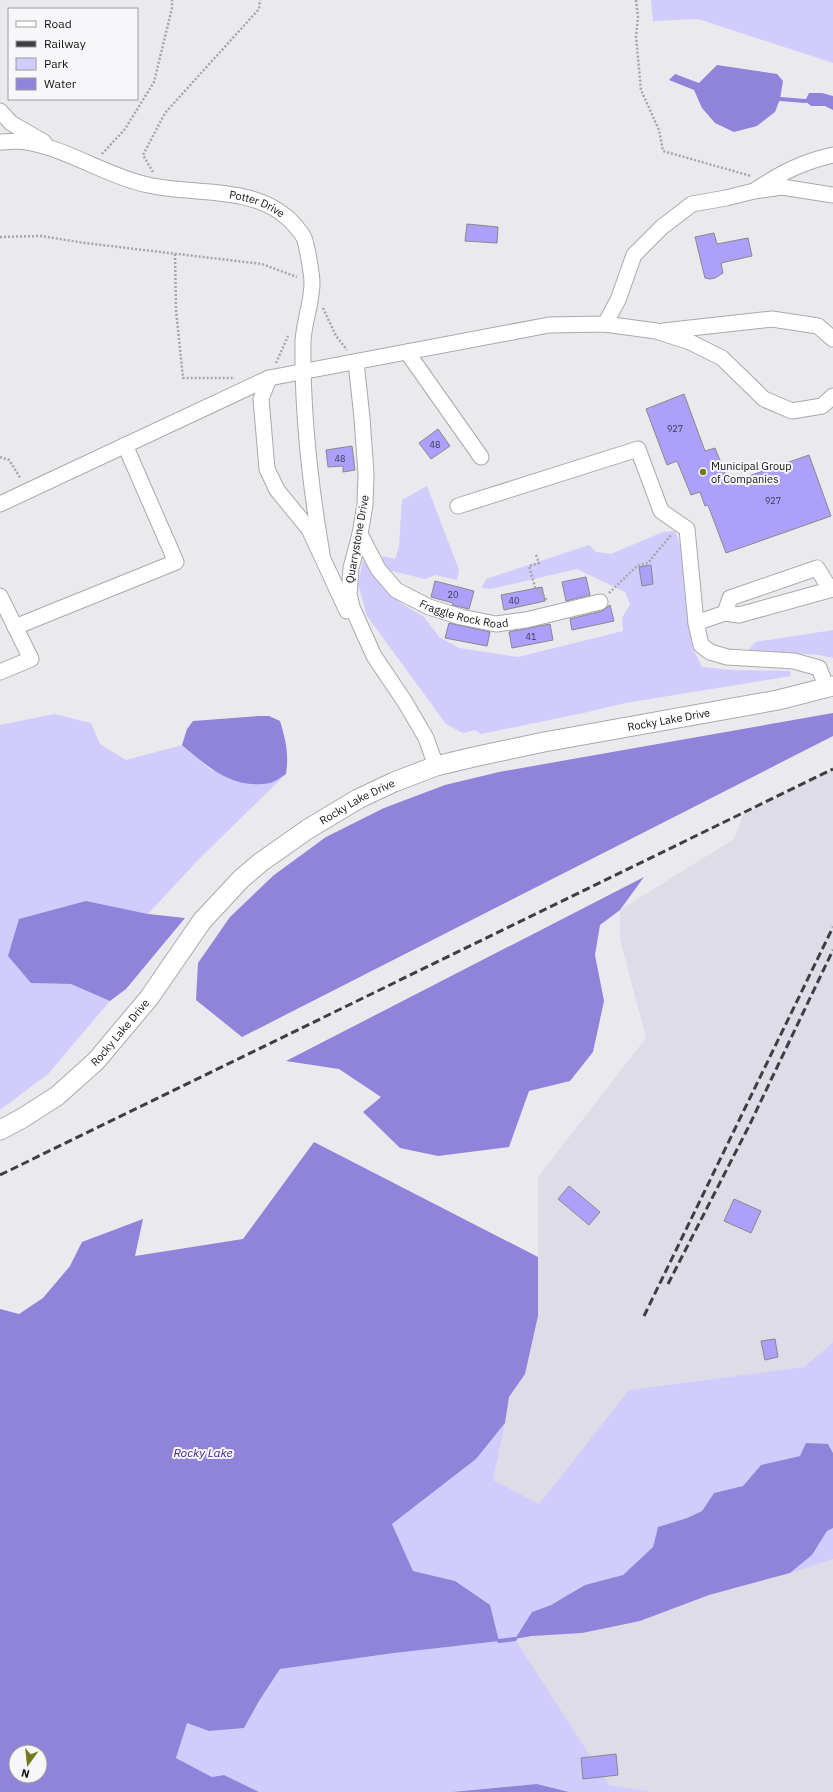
<svg xmlns="http://www.w3.org/2000/svg" width="833" height="1792" font-family="'IBM Plex Sans',sans-serif">
<rect width="100%" height="100%" fill="#eae9ed"/>
<path fill="#dddce7" d="M 833,769 L 833,1342 L 804,1367 L 629,1390 L 539,1504 L 493,1480 L 505,1423 L 509,1397 L 525,1374 L 538,1316 L 538,1177 L 646,1038 L 620,939 L 620,910 L 734,839 L 743,815 Z
M 833,1559 L 833,1792 L 654,1792 L 609,1785 L 515,1639 L 640,1621 L 709,1595 Z"/>
<path fill="#d0ccfb" d="M 651,0 L 833,0 L 833,63 L 698,19 L 653,21 Z
M 427,486 L 459,570 L 457,580 L 435,575 L 425,579 L 392,571 L 384,565 L 382,556 L 395,559 L 399,547 L 402,500 Z
M 675,531 L 681,547 L 692,647 L 702,667 L 733,670 L 790,671 L 791,676 L 625,703 L 588,712 L 481,734 L 475,730 L 463,733 L 446,724 L 367,616 L 358,584 L 363,560 L 374,571 L 386,589 L 401,603 L 424,617 L 439,637 L 459,648 L 518,657 L 623,631 L 622,618 L 630,604 L 625,592 L 577,569 L 491,589 L 482,588 L 486,579 L 589,545 L 596,552 L 611,554 L 663,532 Z
M 833,630 L 833,658 L 819,655 L 749,650 L 755,642 Z
M 54,714 L 91,723 L 100,744 L 126,760 L 182,745 L 211,770 L 271,783 L 286,774 L 197,861 L 148,914 L 86,901 L 31,983 L 71,984 L 110,1001 L 48,1074 L 0,1110 L 0,725 Z
M 833,1342 L 833,1453 L 828,1444 L 800,1456 L 761,1465 L 743,1486 L 714,1493 L 702,1511 L 687,1518 L 658,1527 L 653,1547 L 623,1575 L 585,1585 L 551,1605 L 532,1612 L 515,1639 L 609,1785 L 654,1792 L 569,1792 L 537,1784 L 452,1792 L 259,1792 L 224,1775 L 212,1777 L 176,1758 L 187,1722 L 209,1731 L 244,1728 L 259,1701 L 280,1669 L 394,1653 L 455,1581 L 413,1571 L 392,1524 L 476,1459 L 505,1423 L 493,1480 L 539,1504 L 629,1390 L 804,1367 Z
M 833,1528 L 833,1559 L 790,1573 L 812,1555 L 827,1531 Z"/>
<path fill="#8f83da" fill-rule="evenodd" d="M 717,65 L 777,74 L 783,81 L 780,99 L 775,112 L 757,126 L 734,132 L 715,123 L 702,108 L 694,90 L 669,80 L 675,74 L 699,83 Z
M 809,93 L 822,93 L 833,96 L 833,110 L 825,106 L 811,106 L 805,101 Z
M 833,713 L 833,736 L 242,1037 L 196,1000 L 198,963 L 230,917 L 274,875 L 326,837 L 384,808 L 445,785 L 499,772 Z
M 258,716 L 269,716 L 280,721 C 286,741 289,754 286,774 C 281,777 275,782 270,783 C 233,790 208,767 182,745 L 187,729 L 193,721 Z
M 644,877 L 620,910 L 600,925 L 595,955 L 604,1001 L 593,1052 L 570,1081 L 529,1091 L 509,1147 L 438,1156 L 400,1148 L 363,1112 L 381,1097 L 339,1069 L 286,1061 Z
M 86,901 L 148,914 L 185,918 L 126,989 L 110,1001 L 71,984 L 31,983 L 8,956 L 19,919 Z
M 314,1142 L 538,1257 L 538,1316 L 525,1374 L 509,1397 L 505,1423 L 476,1459 L 392,1524 L 413,1571 L 455,1581 L 490,1605 L 499,1641 L 394,1653 L 280,1669 L 259,1701 L 244,1728 L 209,1731 L 187,1723 L 176,1758 L 212,1777 L 224,1775 L 259,1792 L 0,1792 L 0,1309 L 19,1314 L 43,1298 L 70,1266 L 82,1242 L 143,1219 L 135,1256 L 243,1239 ZM 16,1752 L 40,1752 L 40,1776 L 16,1776 Z
M 806,1443 L 828,1444 L 833,1453 L 833,1528 L 827,1531 L 812,1555 L 790,1573 L 709,1595 L 640,1621 L 582,1633 L 532,1636 L 515,1639 L 532,1612 L 551,1605 L 585,1585 L 623,1575 L 653,1547 L 658,1527 L 687,1518 L 702,1511 L 714,1493 L 743,1486 L 761,1465 L 800,1456 Z
M 537,1784 L 569,1792 L 452,1792 Z"/>
<g fill="none" stroke-linecap="round" stroke-linejoin="round">
<path stroke="#8f83da" stroke-width="4" d="M 780,99 L 805,101
M 499,1641 L 515,1639"/>
</g>
<path fill="#aca0fa" stroke="#88888b" d="M 467,224 L 498,227 L 497,243 L 465,241 Z
M 714,233 L 717,244 L 748,238 L 752,256 L 721,263 L 723,273 L 715,278 L 710,279 L 705,278 L 695,237 Z
M 684,394 L 705,451 L 715,448 L 729,483 L 809,455 L 831,516 L 726,553 L 708,505 L 705,506 L 700,492 L 691,495 L 677,461 L 667,465 L 646,409 Z
M 438,429 L 450,446 L 431,459 L 419,443 Z
M 352,446 L 355,470 L 343,472 L 343,466 L 328,467 L 326,450 Z
M 651,565 L 653,584 L 642,586 L 639,567 Z
M 586,577 L 590,595 L 566,601 L 562,582 Z
M 435,581 L 474,591 L 469,609 L 452,605 L 453,603 L 431,597 Z
M 542,587 L 545,601 L 504,610 L 501,595 Z
M 610,605 L 614,621 L 572,630 L 570,619 L 602,611 Z
M 449,623 L 490,632 L 487,646 L 445,638 Z
M 550,624 L 553,640 L 512,648 L 509,632 Z
M 569,1186 L 600,1212 L 589,1225 L 558,1199 Z
M 734,1199 L 761,1211 L 751,1233 L 724,1221 Z
M 775,1339 L 778,1357 L 765,1360 L 761,1341 Z
M 616,1754 L 618,1775 L 583,1779 L 581,1758 Z"/>
<g fill="none" stroke-linecap="round" stroke-linejoin="round">
<defs>
<g id="minor">
<path d="M 0,111 L 11,123 L 44,142"/>
<path id="s1" d="M 0,142 C 6,142 13,141 19,141 C 62,145 105,176 148,185 C 191,195 250,186 285,216 C 290,219 302,233 304,238 C 307,244 312,276 312,283 C 312,302 304,322 303,341 C 302,412 310,484 322,554"/>
<path d="M 757,189 C 783,172 802,162 833,155"/>
<path d="M 605,324 L 618,300 L 634,255 L 662,227 L 692,204 L 726,198 L 754,191 L 782,187 L 833,195"/>
<path d="M 663,331 L 772,319 L 818,326 L 833,339"/>
<path d="M 407,352 L 481,457"/>
<path d="M 356,362 L 362,418 L 366,474 L 365,505 L 360,534 L 351,568 L 349,594 L 352,607 L 374,656 L 405,702 L 426,738 L 436,766"/>
<path d="M 269,378 L 261,399 L 267,469 L 277,490 L 309,529 L 347,611"/>
<path d="M 0,504 L 269,378 L 549,325 L 605,324 L 656,331 L 690,342 L 722,358 L 764,399 L 792,411 L 822,406 L 833,396"/>
<path d="M 458,506 L 638,449 L 661,511 L 687,529 L 696,623 L 701,645 L 710,652 L 727,657 L 794,661 L 819,668 L 827,688"/>
<path id="s2" d="M 360,534 L 378,569 L 396,590 L 429,607 L 461,617 L 496,624 L 526,620 L 600,602"/>
<path d="M 0,596 L 31,659 L 0,672"/>
<path d="M 725,613 L 730,598 L 817,568 L 830,589"/>
<path d="M 696,623 L 725,613 L 739,615 L 833,589"/>
<path d="M 15,627 L 176,562 L 125,445"/>
</g>
<g id="major">
<path id="s3" d="M 0,1130 L 21,1119 L 57,1096 L 96,1061 L 149,998 L 202,921 L 241,879 L 261,862 L 308,829 L 358,799 L 394,782 L 436,766 L 478,756 L 544,742 L 778,700 L 833,686"/>
</g>
</defs>
<use href="#minor" stroke="#a9a9ac" stroke-width="17"/>
<use href="#major" stroke="#a9a9ac" stroke-width="21"/>
<path stroke="#a6a6a9" stroke-width="2.5" stroke-dasharray="2 2" stroke-linecap="butt" d="M 636,0 L 638,17 L 636,37 L 641,90 L 659,130 L 663,151 L 751,176
M 102,154 L 125,129 L 154,82 L 172,8 L 172,0
M 153,172 L 143,155 L 165,113 L 259,9 L 260,0
M 0,237 L 41,236 L 85,243 L 262,264 L 297,277
M 175,254 L 176,310 L 183,378 L 235,378
M 323,308 L 336,336 L 347,350
M 276,363 L 288,336
M 0,457 L 9,460 L 21,479
M 536,555 L 539,563 L 529,566 L 535,587 L 545,597 L 547,602
M 609,593 L 637,566 L 648,563 L 671,535"/>
<use href="#minor" stroke="#fff" stroke-width="15"/>
<use href="#major" stroke="#fff" stroke-width="19"/>
<path stroke="#3f3e40" stroke-width="3" stroke-dasharray="8 4" stroke-linecap="butt" d="M 0,1175 L 833,769
M 668,1284 L 749,1126 L 833,950
M 644,1316 L 833,927"/>
</g>
<circle fill="#79781f" stroke="#f7f7fa" stroke-width="1.5" cx="703" cy="472" r="4"/>
<g text-anchor="middle" dominant-baseline="central" stroke-width="4" stroke-linejoin="round" paint-order="stroke">
<g font-size="9" fill="#39364e">
<text x="675" y="428">927</text>
<text x="435" y="444">48</text>
<text x="340" y="458">48</text>
<text x="773" y="500">927</text>
<text x="453" y="594">20</text>
<text x="514" y="600">40</text>
<text x="531" y="636">41</text>
</g>
<g font-size="11" fill="#131314" stroke="#f7f7fa">
<text stroke="none"><textPath href="#s1" startOffset="267">Potter Drive</textPath></text>
<text transform="translate(357 539) rotate(-80)">Quarrystone Drive</text>
<text stroke="none"><textPath href="#s2" startOffset="140">Fraggle Rock Road</textPath></text>
<text stroke="none"><textPath href="#s3" startOffset="816">Rocky Lake Drive</textPath></text>
<text stroke="none"><textPath href="#s3" startOffset="492">Rocky Lake Drive</textPath></text>
<text stroke="none"><textPath href="#s3" startOffset="156">Rocky Lake Drive</textPath></text>
</g>
<g font-size="11" fill="#131314" stroke="#f7f7fa" text-anchor="start">
<text x="711" y="466">Municipal Group<tspan x="711" dy="13">of Companies</tspan></text>
</g>
<g font-size="12" font-style="italic" fill="#402389" stroke="#f7f7fa">
<text x="203" y="1452">Rocky Lake</text>
</g>
</g>
<rect x="8" y="8" width="130" height="92" fill="#f7f7fa" stroke="#9c9c9e"/>
<rect x="16" y="21" width="20" height="6" fill="#ffffff" stroke="#9c9c9e"/>
<text x="44" y="28" font-size="12" fill="#131314">Road</text>
<rect x="16" y="41" width="20" height="6" fill="#3f3e40" stroke="#9c9c9e"/>
<text x="44" y="48" font-size="12" fill="#131314">Railway</text>
<rect x="16" y="58" width="20" height="12" fill="#d0ccfb" stroke="#9c9c9e"/>
<text x="44" y="68" font-size="12" fill="#131314">Park</text>
<rect x="16" y="78" width="20" height="12" fill="#8f83da" stroke="#9c9c9e"/>
<text x="44" y="88" font-size="12" fill="#131314">Water</text>
<g transform="translate(28 1764) rotate(195)"><circle r="19" fill="#f7f7fa" stroke="#9c9c9e"/>
<path d="M0-3L7 15L0 10L-7 15Z" fill="#79781f"/>
<text y="-6" font-size="11" font-weight="bold" text-anchor="middle" fill="#131314">N</text>
</g>
</svg>
